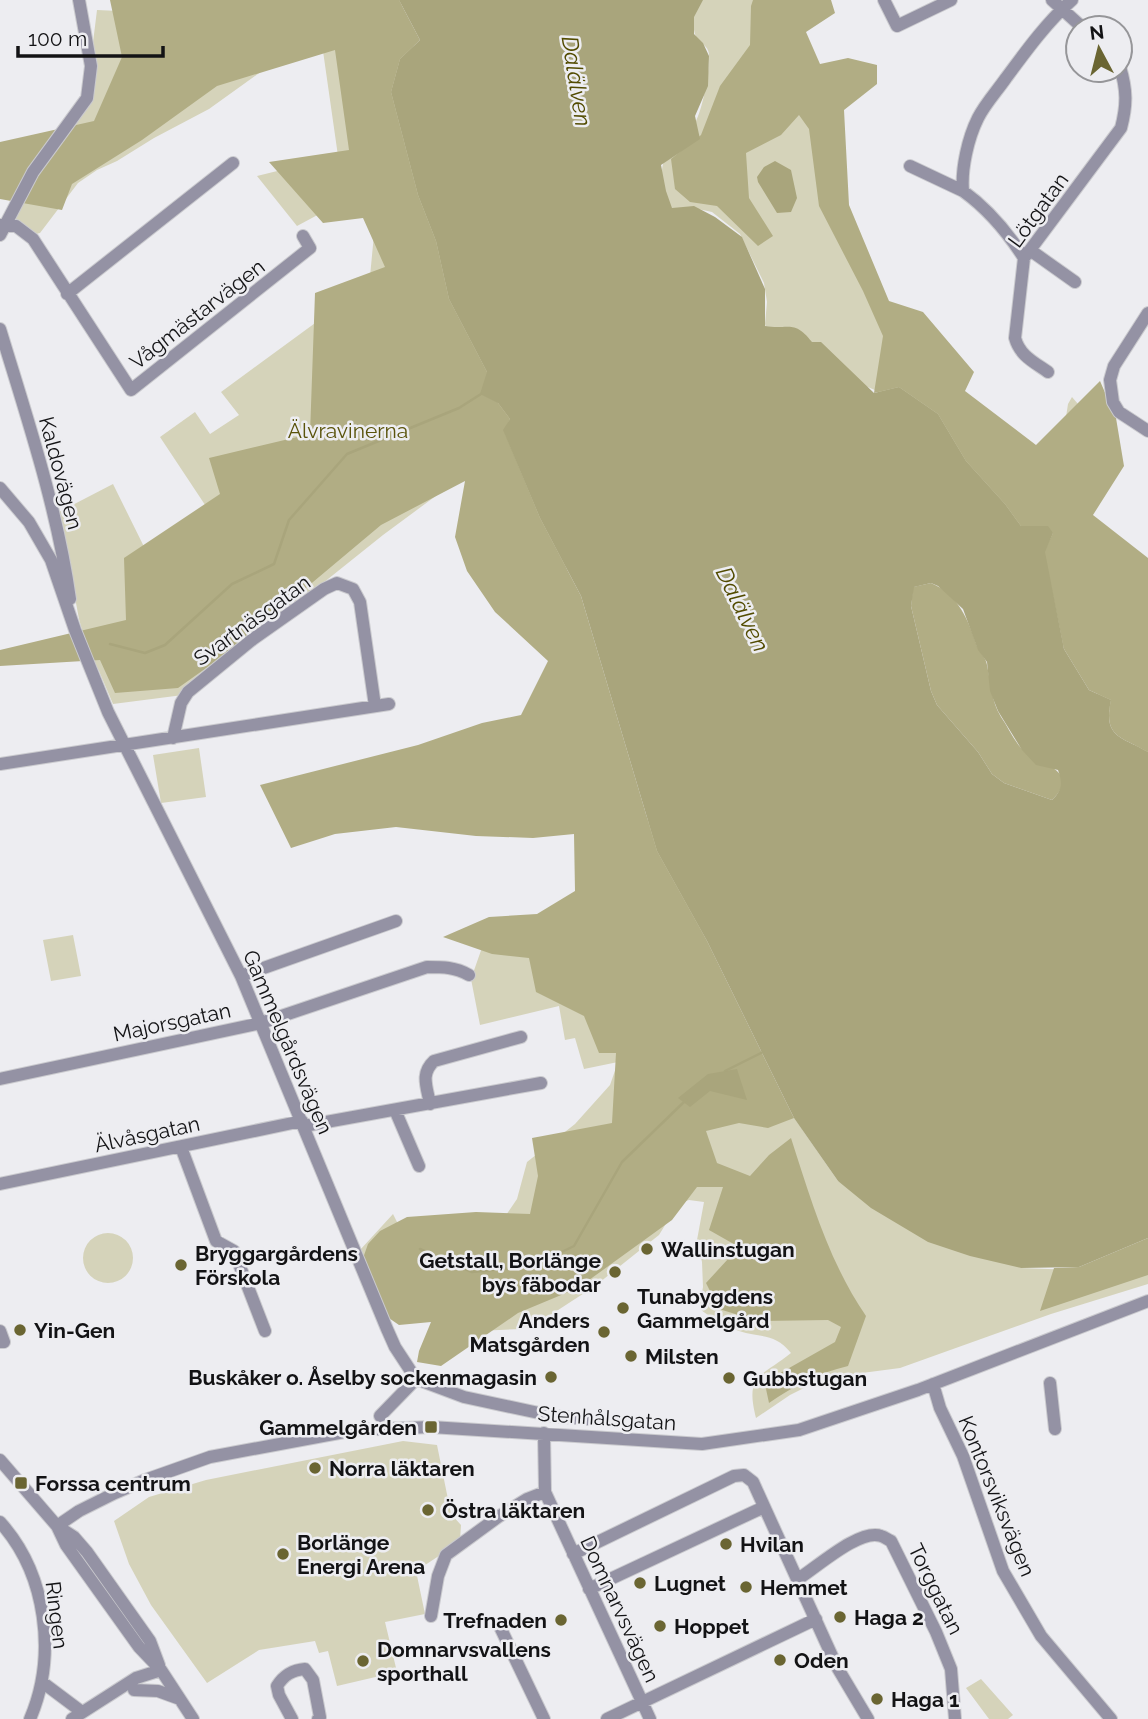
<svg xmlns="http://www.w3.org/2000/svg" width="1148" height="1719" font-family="Raleway,sans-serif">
<rect width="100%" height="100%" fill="#ededf1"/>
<path fill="#d5d3ba" d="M 222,0 L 400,0 L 628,779 L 790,1112 L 838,1181 L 1021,1268 L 1075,1270 L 1148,1244 L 1148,1284 L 1051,1314 L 900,1368 L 824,1378 L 790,1395 L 756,1418 C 745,1374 760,1378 791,1353 C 775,1333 761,1338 739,1331 C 726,1326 710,1318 699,1308 L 703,1287 L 702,1262 L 697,1240 L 704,1202 L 689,1200 L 678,1204 L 659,1235 L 595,1286 L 552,1314 L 520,1329 L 477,1331 L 446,1320 L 383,1308 L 360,1250 L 393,1214 L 408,1244 L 500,1224 L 517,1199 L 527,1162 L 575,1124 L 610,1085 L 618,1062 L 584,1069 L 575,1038 L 565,1040 L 559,1006 L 480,1025 L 471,979 L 485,939 L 637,877 L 475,467 L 383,535 L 183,695 L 113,704 L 99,671 L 89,655 L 79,619 L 59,512 L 113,484 L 157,573 L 223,532 L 160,437 L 195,412 L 210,434 L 239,415 L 221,392 L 322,318 L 367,308 L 379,182 L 297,226 L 257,176 L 338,156 L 322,44 L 262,71 L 209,109 L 154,138 L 117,161 L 97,170 L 78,183 L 40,233 L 32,235 L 14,220 L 16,211 L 76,121 L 89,75 L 97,10 L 140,12 Z
M 697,0 L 792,0 L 864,290 L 919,352 L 1027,455 L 1066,417 L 1068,404 L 1072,397 L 1078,404 L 1086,513 L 1148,564 L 1148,763 L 877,391 L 771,345 L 765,324 L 767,302 L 764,283 L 740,234 L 712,212 L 689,207 L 671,209 C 666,194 658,177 664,161 C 674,149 687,136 695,123 C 703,109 710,70 709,54 C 708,45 700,44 696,37 C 692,27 692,9 697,0 Z
M 199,748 L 206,797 L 161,803 L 153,755 Z
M 73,935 L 81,976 L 51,981 L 43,940 Z
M83 1258a25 25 0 1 1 50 0a25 25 0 1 1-50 0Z
M 403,1441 L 437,1445 L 451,1514 L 461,1525 L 460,1540 L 457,1544 L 416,1571 L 425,1614 L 385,1622 L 397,1672 L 337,1686 L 328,1651 L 319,1653 L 315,1641 L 259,1650 L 207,1683 L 151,1605 L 129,1564 L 114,1521 L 149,1497 L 206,1480 Z
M 981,1679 L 1013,1715 L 1008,1719 L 989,1719 L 966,1688 Z"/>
<path fill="#b1ad84" d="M 110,0 L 399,0 L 420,40 L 400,59 L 391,92 L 418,195 L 436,241 L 449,299 L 487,372 L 498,403 L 510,419 L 504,431 L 540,518 L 581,596 L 657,851 L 707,941 L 794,1118 L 768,1128 L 739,1123 L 706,1131 L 717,1163 L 750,1176 L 769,1155 L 791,1138 C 811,1200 829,1262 866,1316 L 848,1366 C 818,1373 794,1386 769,1403 L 766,1389 L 775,1376 L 835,1342 L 841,1327 L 828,1320 L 758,1321 L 719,1309 L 706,1283 L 739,1247 L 709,1230 L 723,1187 L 697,1187 L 672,1220 L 578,1288 L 518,1313 L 441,1366 L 417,1362 L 419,1351 L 431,1322 L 399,1325 L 383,1314 L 362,1261 L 368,1244 L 380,1231 L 407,1217 L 476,1212 L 530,1214 L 538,1176 L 532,1138 L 612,1123 L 616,1053 L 599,1053 L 584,1016 L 536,992 L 529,958 L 492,954 L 443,937 L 489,917 L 537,914 L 575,891 L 574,834 L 533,838 L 476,836 L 396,827 L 335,834 L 291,848 L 260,785 L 418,745 L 482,723 L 521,715 L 548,661 L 495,612 L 467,571 L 455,537 L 465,481 L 381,525 L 233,649 L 178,688 L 115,693 L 100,660 L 0,666 L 0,650 L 126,620 L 124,558 L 220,494 L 209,458 L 310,434 L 315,293 L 385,267 L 363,218 L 323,223 L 269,162 L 349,150 L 335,50 L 217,86 L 142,140 L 72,184 L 62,210 L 0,199 L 0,142 L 94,121 L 122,57 Z
M 753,0 L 831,0 L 835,13 L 806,32 L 820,64 L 848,58 L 877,65 L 877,84 L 844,110 L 849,205 L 889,301 L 923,312 L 974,372 L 965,391 L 1036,445 L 1100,381 L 1116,418 L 1124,466 L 1093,515 L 1148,558 L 1148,752 C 1120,736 1103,737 1111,700 L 1089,690 L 1064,649 L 1044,552 L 1053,533 L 1021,526 L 1005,504 L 966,461 L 938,414 L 899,387 L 874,393 L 883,336 L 863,291 L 819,206 L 809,129 L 799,115 L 781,135 L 746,153 L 749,198 L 773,236 L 758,246 L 717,206 L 690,202 L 675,189 L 671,159 L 701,135 L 720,86 L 750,45 L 751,6 Z
M 931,583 C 959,595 968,620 977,646 C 980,653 986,658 987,665 C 991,684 991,700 1001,717 C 1008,727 1014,741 1022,749 C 1037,765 1083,769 1052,800 L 1004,783 L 992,774 L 978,752 L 937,705 L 931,691 L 911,606 L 913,587 Z
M 1148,1238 L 1148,1275 L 1040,1311 L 1054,1268 L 1079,1267 Z"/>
<path fill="#a9a57c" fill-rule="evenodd" d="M 399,0 L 703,0 L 694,17 L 694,34 L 703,43 L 709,56 L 708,86 L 695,116 L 700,139 L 661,165 L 666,191 L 672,208 L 694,206 L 715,217 L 742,237 L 765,289 L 765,326 C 788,330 794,319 812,342 L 821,342 L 874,393 L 899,387 L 938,414 L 966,461 L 1005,504 L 1021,526 L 1048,526 L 1053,533 L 1045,552 L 1064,649 L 1089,690 L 1111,700 C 1103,737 1120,736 1148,752 L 1148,1238 L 1079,1267 L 1021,1268 L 970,1256 L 928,1242 L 871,1208 L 838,1181 L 794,1118 L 707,941 L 657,851 L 581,596 L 540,518 L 503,430 L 510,419 L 498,403 L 480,394 L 487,372 L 449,299 L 436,241 L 418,195 L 391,92 L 400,59 L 420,40 ZM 931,583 L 938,586 L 963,609 L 978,650 L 987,662 L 990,691 L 998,711 L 1022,750 L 1036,765 L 1058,770 C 1063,784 1062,790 1052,800 L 1004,783 L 992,774 L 978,752 L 937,705 L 931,691 L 911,606 L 914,587 Z
M 775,161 L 791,170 L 797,198 L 791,212 L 777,213 L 758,182 L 757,177 L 764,167 Z
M 737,1069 L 747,1100 L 710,1091 L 690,1107 L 678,1098 L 708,1074 Z"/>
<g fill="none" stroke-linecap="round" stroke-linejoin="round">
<path stroke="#a9a57c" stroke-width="2.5" d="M 110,644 L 145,653 L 165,645 L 232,584 L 274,564 L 289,520 L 347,454 L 459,408 L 481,394
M 725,1071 L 763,1052
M 420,1249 L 472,1272 L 533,1266 L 574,1246 L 622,1162 L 686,1100"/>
<defs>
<path id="minor" d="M 884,0 L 897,26 L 951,0
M 1052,0 L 1083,28
M 910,166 L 963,191
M 0,225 L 16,226 L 33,239 L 131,390 L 310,248 L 303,236
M 0,235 L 33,172 L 87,98 L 91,66 L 79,0
M 1030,250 L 1075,282
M 1024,258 C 1008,233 988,209 963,191 C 961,169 968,138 978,118 C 985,104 997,91 1006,78 C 1026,51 1047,22 1072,0
M 67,294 L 233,163
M 1148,313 L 1114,366 L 1110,380 L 1113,402 L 1119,412 L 1148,431
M 0,329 C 27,418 57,507 70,599
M 1048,372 C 1034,362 1020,356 1015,338 L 1024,258 L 1121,128 C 1127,105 1127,90 1120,67
M 0,488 L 29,522 L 51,560 L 75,630 L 108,712 L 241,976 L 387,1329 L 395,1347 L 416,1379 L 464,1397 L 553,1416 L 588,1419
M 173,738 L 181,703 L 188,692 L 253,639 L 324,589 L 337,583 L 353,589 L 360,602 L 375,706
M 0,764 L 389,704
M 241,976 L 396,921
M 0,1079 L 261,1023 L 427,967 C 443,967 455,967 469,975
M 430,1104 C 427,1087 420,1074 434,1061 L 521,1037
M 395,1110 L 419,1166
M 304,1126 L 541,1083
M 181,1147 L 216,1241 L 234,1251 L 265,1331
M 0,1184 L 302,1121
M 0,1331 L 4,1342 L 0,1342
M 1050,1383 L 1055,1429
M 933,1384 L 940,1408 L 963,1456 L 1003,1571 L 1041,1636 L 1111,1719
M 380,1416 L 416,1379
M 544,1433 L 545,1492 L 650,1719
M 0,1460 L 57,1526 L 66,1545 L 139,1647 L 161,1670 L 193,1719
M 0,1522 C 47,1574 57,1656 30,1719
M 57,1526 L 79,1511 L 115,1493 L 145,1480 L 210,1457 L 355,1430 L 431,1427 L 702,1444 L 799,1430 L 918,1390 L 1148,1301
M 57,1526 L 74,1537 L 87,1552 L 150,1641 L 159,1665
M 573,1554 L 734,1476 L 744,1475 L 753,1482 L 837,1667 L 868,1719
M 798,1579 C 816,1568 860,1528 881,1536 C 885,1537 888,1540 891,1541 L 936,1632 L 951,1669 L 955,1719
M 589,1589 L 764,1507
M 431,1616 L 438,1576 L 446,1555 L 498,1517 L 527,1499 L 545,1492
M 500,1627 L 544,1719
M 42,1682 L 82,1712
M 134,1690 L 158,1691 L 180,1699
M 72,1719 L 136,1678 L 161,1670
M 292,1719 L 279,1695 L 277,1686 C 284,1675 292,1670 305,1669 L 313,1680 L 320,1717 L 318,1719
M 607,1719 L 816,1619"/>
</defs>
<use href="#minor" stroke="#cacace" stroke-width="14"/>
<use href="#minor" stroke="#9492a4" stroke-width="12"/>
</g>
<g fill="#6a6532" stroke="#ededf1" stroke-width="2.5">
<circle cx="647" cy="1249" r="7"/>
<circle cx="181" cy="1265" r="7"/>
<circle cx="615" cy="1272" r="7"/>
<circle cx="623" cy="1308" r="7"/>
<circle cx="20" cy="1330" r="7"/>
<circle cx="604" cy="1332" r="7"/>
<circle cx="631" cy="1356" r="7"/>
<circle cx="551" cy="1377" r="7"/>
<circle cx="729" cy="1378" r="7"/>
<rect x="424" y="1420" width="14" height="14" rx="3.5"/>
<circle cx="315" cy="1468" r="7"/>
<rect x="14" y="1476" width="14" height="14" rx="3.5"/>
<circle cx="428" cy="1510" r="7"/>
<circle cx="726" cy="1544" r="7"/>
<circle cx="283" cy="1554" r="7"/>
<circle cx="640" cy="1583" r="7"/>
<circle cx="746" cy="1587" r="7"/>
<circle cx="840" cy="1617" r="7"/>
<circle cx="561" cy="1620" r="7"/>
<circle cx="660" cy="1626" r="7"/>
<circle cx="780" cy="1660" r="7"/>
<circle cx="363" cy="1661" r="7"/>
<circle cx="877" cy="1699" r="7"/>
</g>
<g text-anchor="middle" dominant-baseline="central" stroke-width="5" stroke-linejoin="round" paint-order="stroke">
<g font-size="21" fill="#131315" stroke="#ededf1">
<text transform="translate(1038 210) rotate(-54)">Lötgatan</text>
<text transform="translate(197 314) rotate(-38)">Vågmästarvägen</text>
<text transform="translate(61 473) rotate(75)">Kaldovägen</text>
<text transform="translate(252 620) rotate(-36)">Svartnäsgatan</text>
<text transform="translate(172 1022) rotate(-12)">Majorsgatan</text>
<text transform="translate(288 1042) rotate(67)">Gammelgårdsvägen</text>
<text transform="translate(147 1134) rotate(-12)">Älvåsgatan</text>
<text transform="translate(607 1418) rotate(4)">Stenhålsgatan</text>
<text transform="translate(997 1496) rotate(68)">Kontorsviksvägen</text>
<text transform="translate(936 1589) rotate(64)">Torggatan</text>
<text transform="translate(620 1609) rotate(65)">Domnarvsvägen</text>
<text transform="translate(57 1615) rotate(83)">Ringen</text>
</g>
<g font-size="21" fill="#5a530b" stroke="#ededf1">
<text x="348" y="430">Älvravinerna</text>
</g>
<g font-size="21" font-weight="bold" fill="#131315" stroke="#ededf1" text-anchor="start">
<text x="661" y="1249">Wallinstugan</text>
<text x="195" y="1253">Bryggargårdens<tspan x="195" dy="24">Förskola</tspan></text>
<text x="601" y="1260" text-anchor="end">Getstall, Borlänge<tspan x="601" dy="24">bys fäbodar</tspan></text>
<text x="637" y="1296">Tunabygdens<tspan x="637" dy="24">Gammelgård</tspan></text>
<text x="590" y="1320" text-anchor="end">Anders<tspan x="590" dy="24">Matsgården</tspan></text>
<text x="34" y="1330">Yin-Gen</text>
<text x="645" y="1356">Milsten</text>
<text x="537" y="1377" text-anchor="end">Buskåker o. Åselby sockenmagasin</text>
<text x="743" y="1378">Gubbstugan</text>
<text x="417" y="1427" text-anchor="end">Gammelgården</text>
<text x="329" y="1468">Norra läktaren</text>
<text x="35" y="1483">Forssa centrum</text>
<text x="442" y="1510">Östra läktaren</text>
<text x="297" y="1542">Borlänge<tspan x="297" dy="24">Energi Arena</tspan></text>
<text x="740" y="1544">Hvilan</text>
<text x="654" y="1583">Lugnet</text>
<text x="760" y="1587">Hemmet</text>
<text x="854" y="1617">Haga 2</text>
<text x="547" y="1620" text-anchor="end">Trefnaden</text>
<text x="674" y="1626">Hoppet</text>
<text x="377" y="1649">Domnarvsvallens<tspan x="377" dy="24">sporthall</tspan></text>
<text x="794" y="1660">Oden</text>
<text x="891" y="1699">Haga 1</text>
</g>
<g font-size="23" font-style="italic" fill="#524b00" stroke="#ededf1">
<text transform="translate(577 81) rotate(81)">Dalälven</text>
<text transform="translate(743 609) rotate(64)">Dalälven</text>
</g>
</g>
<g transform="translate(1099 49) rotate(353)"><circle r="33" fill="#ededf1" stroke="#969699" stroke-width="2"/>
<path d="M0-5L12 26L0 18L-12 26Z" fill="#6a6532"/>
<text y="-10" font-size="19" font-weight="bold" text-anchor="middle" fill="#131315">N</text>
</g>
<path d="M18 46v10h145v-10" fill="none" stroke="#131315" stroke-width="3.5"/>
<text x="28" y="46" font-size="21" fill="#131315" stroke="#ededf1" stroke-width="5" paint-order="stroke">100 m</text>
</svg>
